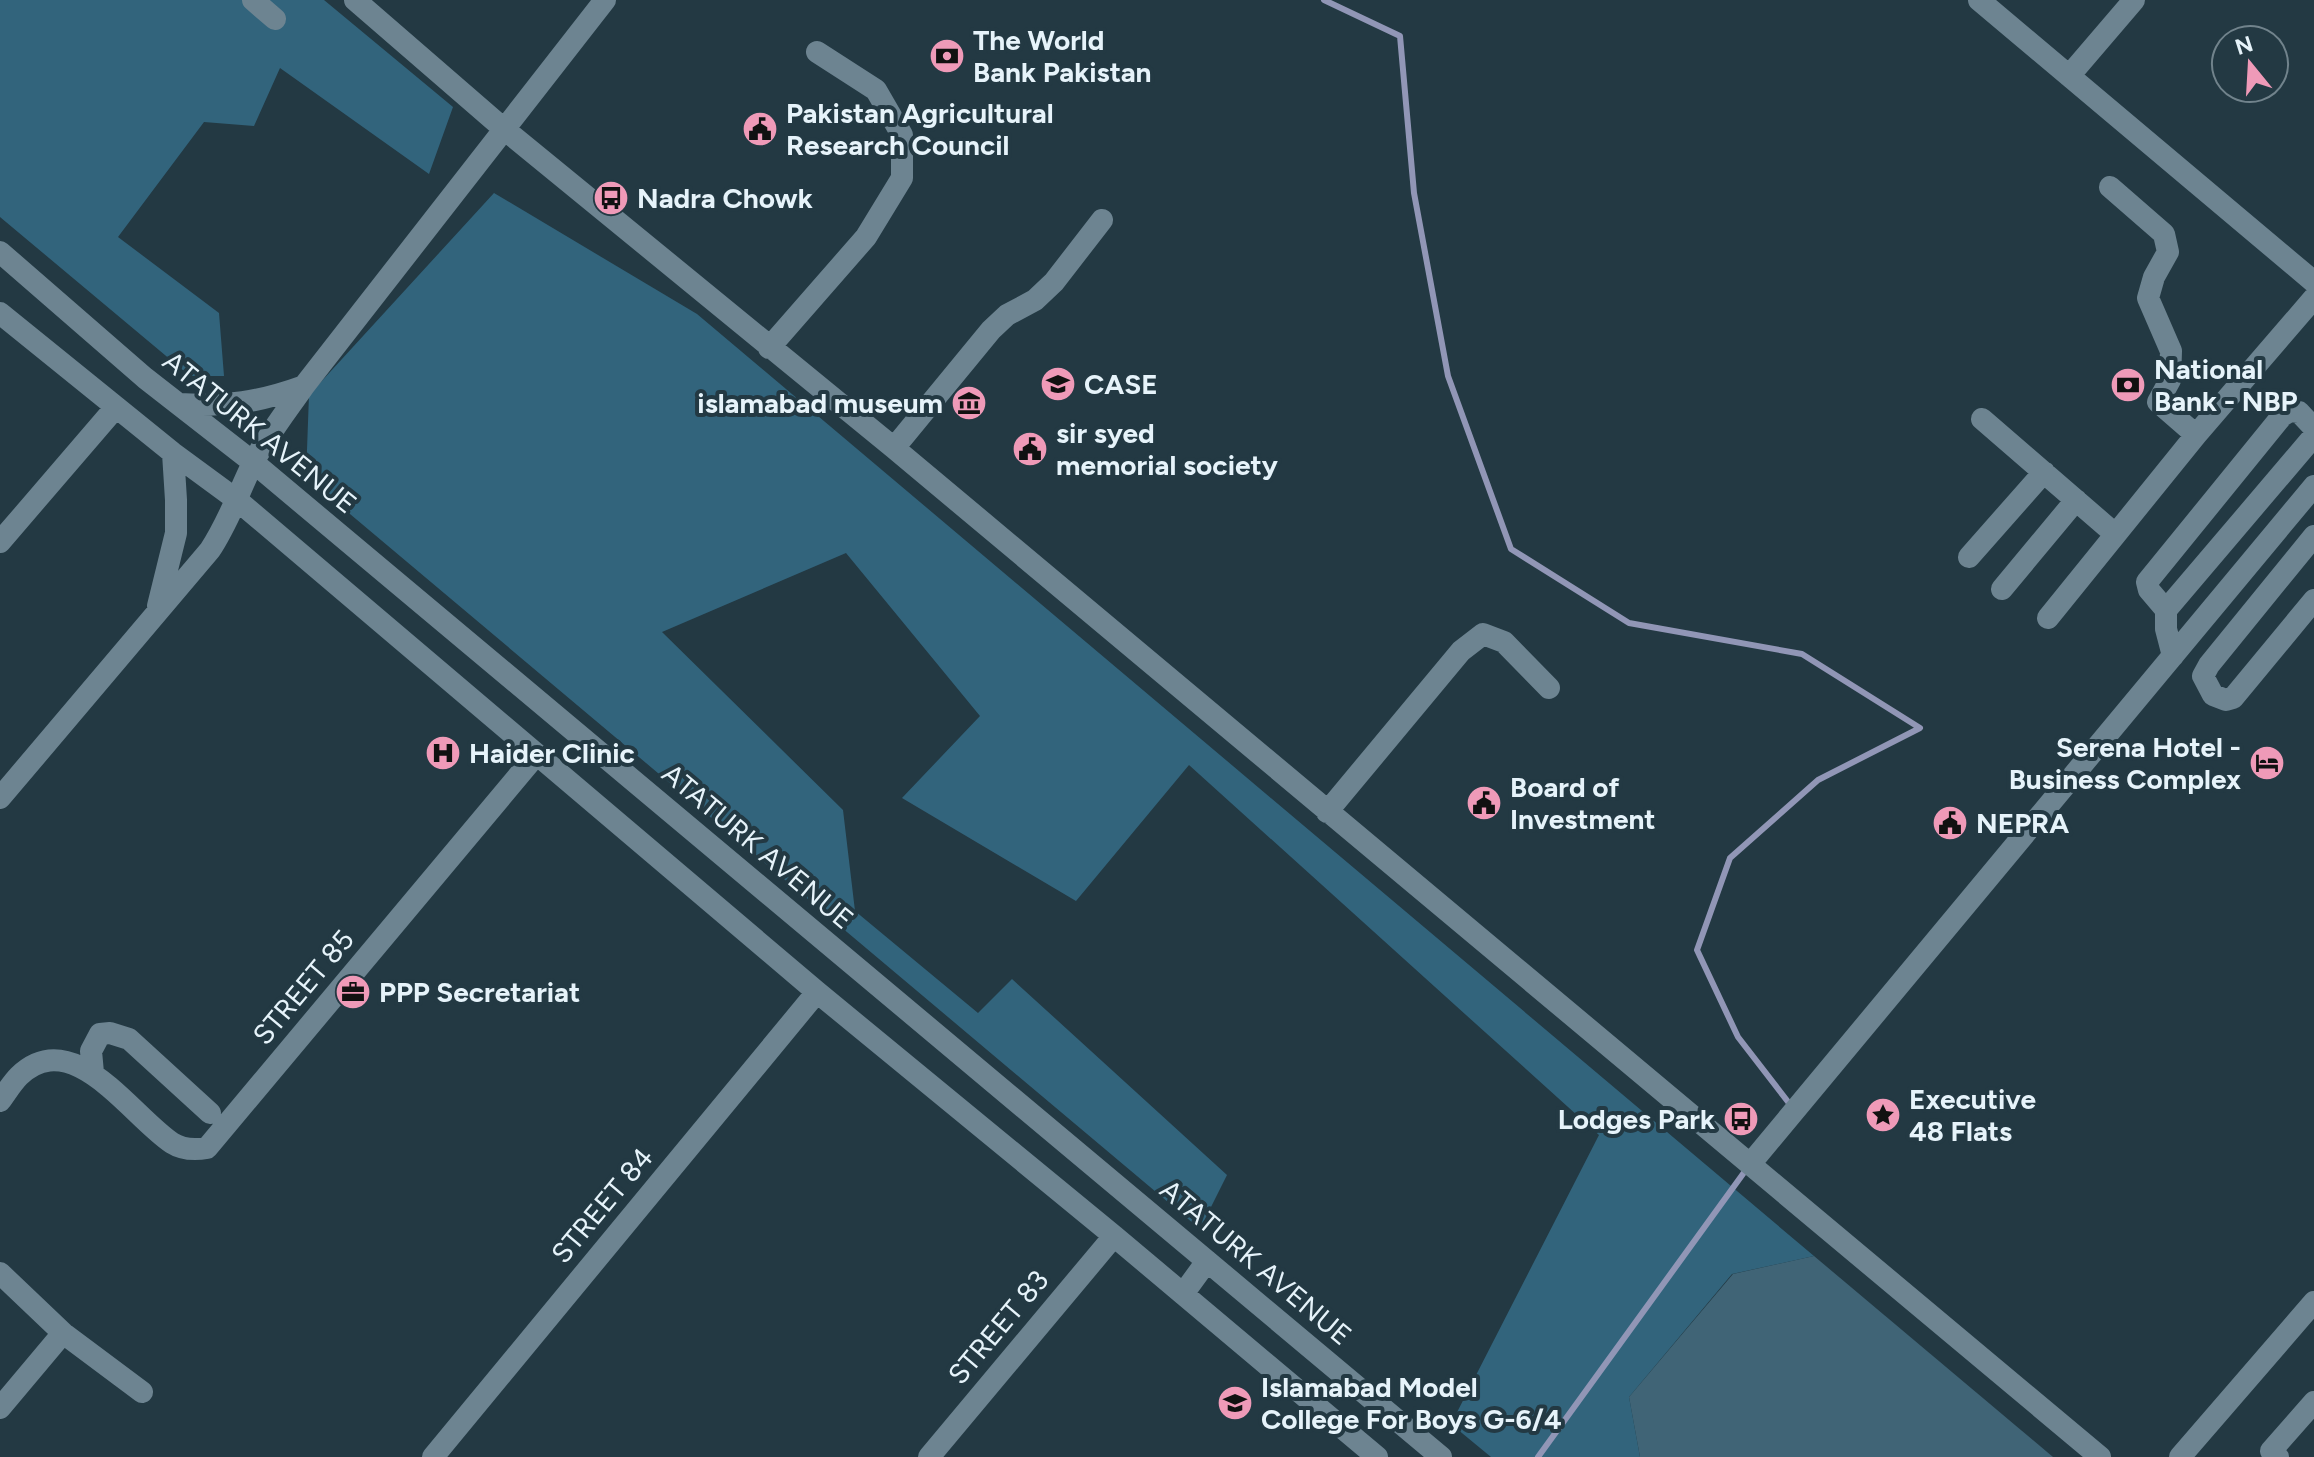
<svg xmlns="http://www.w3.org/2000/svg" width="2314" height="1457" font-family="Figtree,sans-serif">
<rect width="100%" height="100%" fill="#233943"/>
<path fill="#406476" d="M 1814,1256 L 2053,1457 L 1640,1457 L 1629,1397 L 1733,1274 Z"/>
<path fill="#32647c" d="M 0,0 L 324,0 L 453,107 L 429,174 L 280,68 L 254,126 L 204,122 L 118,237 L 219,313 L 224,376 L 190,376 L 0,217 Z
M 494,193 L 697,314 L 1814,1256 L 1732,1274 L 1629,1397 L 1640,1457 L 1491,1457 L 1451,1424 L 1599,1135 L 1189,765 L 1076,901 L 902,798 L 980,716 L 846,553 L 662,632 L 843,810 L 855,911 L 978,1013 L 1012,979 L 1227,1175 L 1200,1229 L 306,477 L 309,395 Z"/>
<g fill="none" stroke-linecap="round" stroke-linejoin="round">
<path stroke="#9196b6" stroke-width="6" d="M 1324,0 L 1400,36 L 1414,193 L 1448,376 L 1511,549 L 1629,623 L 1802,654 L 1920,728 L 1818,780 L 1730,858 L 1697,950 L 1738,1037 L 1792,1107
M 1538,1457 L 1748,1167"/>
<path stroke="#6d8491" stroke-width="22" d="M 253,0 L 275,19
M 355,0 L 504,129 L 894,448 L 2100,1457
M 1979,0 L 2314,282
M 2069,76 L 2134,0
M 2110,187 L 2164,234 L 2168,252 L 2154,277 L 2148,298 L 2171,351 L 2170,380 L 2158,402 L 2196,435
M 0,252 L 145,378 L 254,463 L 1441,1457
M 0,313 L 173,453 L 237,500 L 817,992 L 1114,1236 L 1377,1457
M 769,348 L 866,237 L 902,178 L 902,135 L 876,90 L 817,52
M 179,404 C 226,407 260,402 304,386
M 1982,419 L 2115,534
M 894,448 L 991,330 L 1007,315 L 1035,300 L 1054,282 L 1102,220
M 2314,536 L 2209,665 L 2203,676 L 2213,695 L 2226,700 L 2233,698 L 2314,600
M 0,542 L 116,407
M 1969,557 L 2044,472
M 2002,589 L 2076,500
M 158,606 L 176,533 L 176,500 L 173,453
M 2166,610 L 2314,436
M 2048,618 L 2196,435 L 2314,298
M 2173,656 L 2166,629 L 2166,610 L 2149,590 L 2147,582 L 2282,416 L 2290,411 L 2299,412 L 2314,428
M 0,798 L 210,550 C 228,523 238,494 252,465 C 266,437 286,412 304,386 L 605,0
M 1327,812 L 1461,651 L 1483,634 L 1504,642 L 1549,688
M 93,1073 L 91,1051 L 100,1034 L 110,1033 L 129,1039 L 210,1113
M 0,1101 C 6,1093 12,1083 19,1076 C 73,1024 131,1116 172,1143 C 183,1150 195,1150 207,1148 L 536,755
M 1751,1163 L 2314,486
M 0,1273 L 63,1333 L 142,1392
M 1183,1294 L 1207,1261
M 0,1408 L 63,1333
M 433,1457 L 817,992
M 929,1457 L 1114,1236
M 2180,1457 L 2314,1302
M 2278,1457 L 2271,1451 L 2314,1402"/>
</g>
<defs>
<symbol id="bank-disc" viewBox="-11 -11 22 22"><circle r="9.5" fill="#ef9ab8" stroke="#233943"/><path d="M-6-4H6V4H-6ZM0-2.3a2.3 2.3 0 1 0 0 4.6a2.3 2.3 0 1 0 0-4.6Z" fill="#111"/></symbol>
<symbol id="civic-disc" viewBox="-11 -11 22 22"><circle r="9.5" fill="#ef9ab8" stroke="#233943"/><path d="M-.6-6.5H3V-4.5H.6V-3L4-1V1h2V6H-6V1h2V-1L-.6-3ZM-1.2 2.5V6h2.4V2.5Z" fill="#111"/></symbol>
<symbol id="bus-disc" viewBox="-11 -11 22 22"><circle r="9.5" fill="#ef9ab8" stroke="#233943"/><path d="M-5-6H5V4H4V6H2V4H-2V6H-4V4H-5ZM-3.5-4V0h7V-4ZM-3.5 1.2v1.5H-2V1.2ZM2 1.2v1.5H3.5V1.2Z" fill="#111"/></symbol>
<symbol id="university-disc" viewBox="-11 -11 22 22"><circle r="9.5" fill="#ef9ab8" stroke="#233943"/><path d="M0-5L7-2L0 1L-7-2ZM-4 1L0 2.5L4 1V4Q0 6-4 4Z" fill="#111"/></symbol>
<symbol id="museum-disc" viewBox="-11 -11 22 22"><circle r="9.5" fill="#ef9ab8" stroke="#233943"/><path d="M0-6L6-3V-2H-6V-3ZM-5-1h2V3h-2ZM-1-1h2V3h-2ZM3-1h2V3H3ZM-6 4H6V6H-6Z" fill="#111"/></symbol>
<symbol id="hospital-disc" viewBox="-11 -11 22 22"><circle r="9.5" fill="#ef9ab8" stroke="#233943"/><path d="M-5-5h3v3.5h4V-5h3V5h-3V1.5h-4V5h-3Z" fill="#111"/></symbol>
<symbol id="hotel-disc" viewBox="-11 -11 22 22"><circle r="9.5" fill="#ef9ab8" stroke="#233943"/><path d="M-6-4.5h1.5V1H6V5H4.5V3h-9V5H-6ZM-4 0a1.8 1.8 0 1 1 3.6 0ZM.5 0V-2.5h3Q6-2.5 6 0Z" fill="#111"/></symbol>
<symbol id="office-disc" viewBox="-11 -11 22 22"><circle r="9.5" fill="#ef9ab8" stroke="#233943"/><path d="M-6-3h4V-5.5h4V-3h4V5H-6ZM-1-4.5V-3h2v-1.5ZM-6 0V1H6V0Z" fill="#111"/></symbol>
<symbol id="sight-disc" viewBox="-11 -11 22 22"><circle r="9.5" fill="#ef9ab8" stroke="#233943"/><path d="M0-6L1.8-2.2L6-1.7L2.9 1.2L3.7 5.4L0 3.3L-3.7 5.4L-2.9 1.2L-6-1.7L-1.8-2.2Z" fill="#111"/></symbol>
</defs>
<g fill-rule="evenodd">
<use href="#bank-disc" x="927" y="36" width="40" height="40"/>
<use href="#civic-disc" x="740" y="109" width="40" height="40"/>
<use href="#bus-disc" x="591" y="178" width="40" height="40"/>
<use href="#university-disc" x="1038" y="364" width="40" height="40"/>
<use href="#bank-disc" x="2108" y="365" width="40" height="40"/>
<use href="#museum-disc" x="949" y="383" width="40" height="40"/>
<use href="#civic-disc" x="1010" y="429" width="40" height="40"/>
<use href="#hospital-disc" x="423" y="733" width="40" height="40"/>
<use href="#hotel-disc" x="2247" y="743" width="40" height="40"/>
<use href="#civic-disc" x="1464" y="783" width="40" height="40"/>
<use href="#civic-disc" x="1930" y="803" width="40" height="40"/>
<use href="#office-disc" x="333" y="972" width="40" height="40"/>
<use href="#sight-disc" x="1863" y="1095" width="40" height="40"/>
<use href="#bus-disc" x="1721" y="1099" width="40" height="40"/>
<use href="#university-disc" x="1215" y="1383" width="40" height="40"/>
</g>
<g text-anchor="middle" dominant-baseline="central" stroke-width="8" stroke-linejoin="round" paint-order="stroke">
<g font-size="28" font-weight="bold" fill="#e6f3fa" stroke="#233943" text-anchor="start">
<text x="973" y="40">The World<tspan x="973" dy="32">Bank Pakistan</tspan></text>
<text x="786" y="113">Pakistan Agricultural<tspan x="786" dy="32">Research Council</tspan></text>
<text x="637" y="198">Nadra Chowk</text>
<text x="2154" y="369">National<tspan x="2154" dy="32">Bank - NBP</tspan></text>
<text x="1084" y="384">CASE</text>
<text x="943" y="403" text-anchor="end">islamabad museum</text>
<text x="1056" y="433">sir syed<tspan x="1056" dy="32">memorial society</tspan></text>
<text x="2241" y="747" text-anchor="end">Serena Hotel -<tspan x="2241" dy="32">Business Complex</tspan></text>
<text x="469" y="753">Haider Clinic</text>
<text x="1510" y="787">Board of<tspan x="1510" dy="32">Investment</tspan></text>
<text x="1976" y="823">NEPRA</text>
<text x="379" y="992">PPP Secretariat</text>
<text x="1909" y="1099">Executive<tspan x="1909" dy="32">48 Flats</tspan></text>
<text x="1715" y="1119" text-anchor="end">Lodges Park</text>
<text x="1261" y="1387">Islamabad Model<tspan x="1261" dy="32">College For Boys G-6/4</tspan></text>
</g>
<g font-size="28" fill="#e6f3fa" stroke="#233943">
<text transform="translate(260 432) rotate(39)">ATATURK AVENUE</text>
<text transform="translate(758 846) rotate(40)">ATATURK AVENUE</text>
<text transform="translate(303 987) rotate(-50)">STREET 85</text>
<text transform="translate(602 1205) rotate(-50)">STREET 84</text>
<text transform="translate(1256 1262) rotate(40)">ATATURK AVENUE</text>
<text transform="translate(998 1327) rotate(-50)">STREET 83</text>
</g>
</g>
<g transform="translate(2250 64) rotate(342)"><circle r="38" fill="#233943" stroke="#71838c" stroke-width="2"/>
<path d="M0-6L14 30L0 20L-14 30Z" fill="#ef9ab8"/>
<text y="-12" font-size="22" font-weight="bold" text-anchor="middle" fill="#e6f3fa">N</text>
</g>
</svg>
